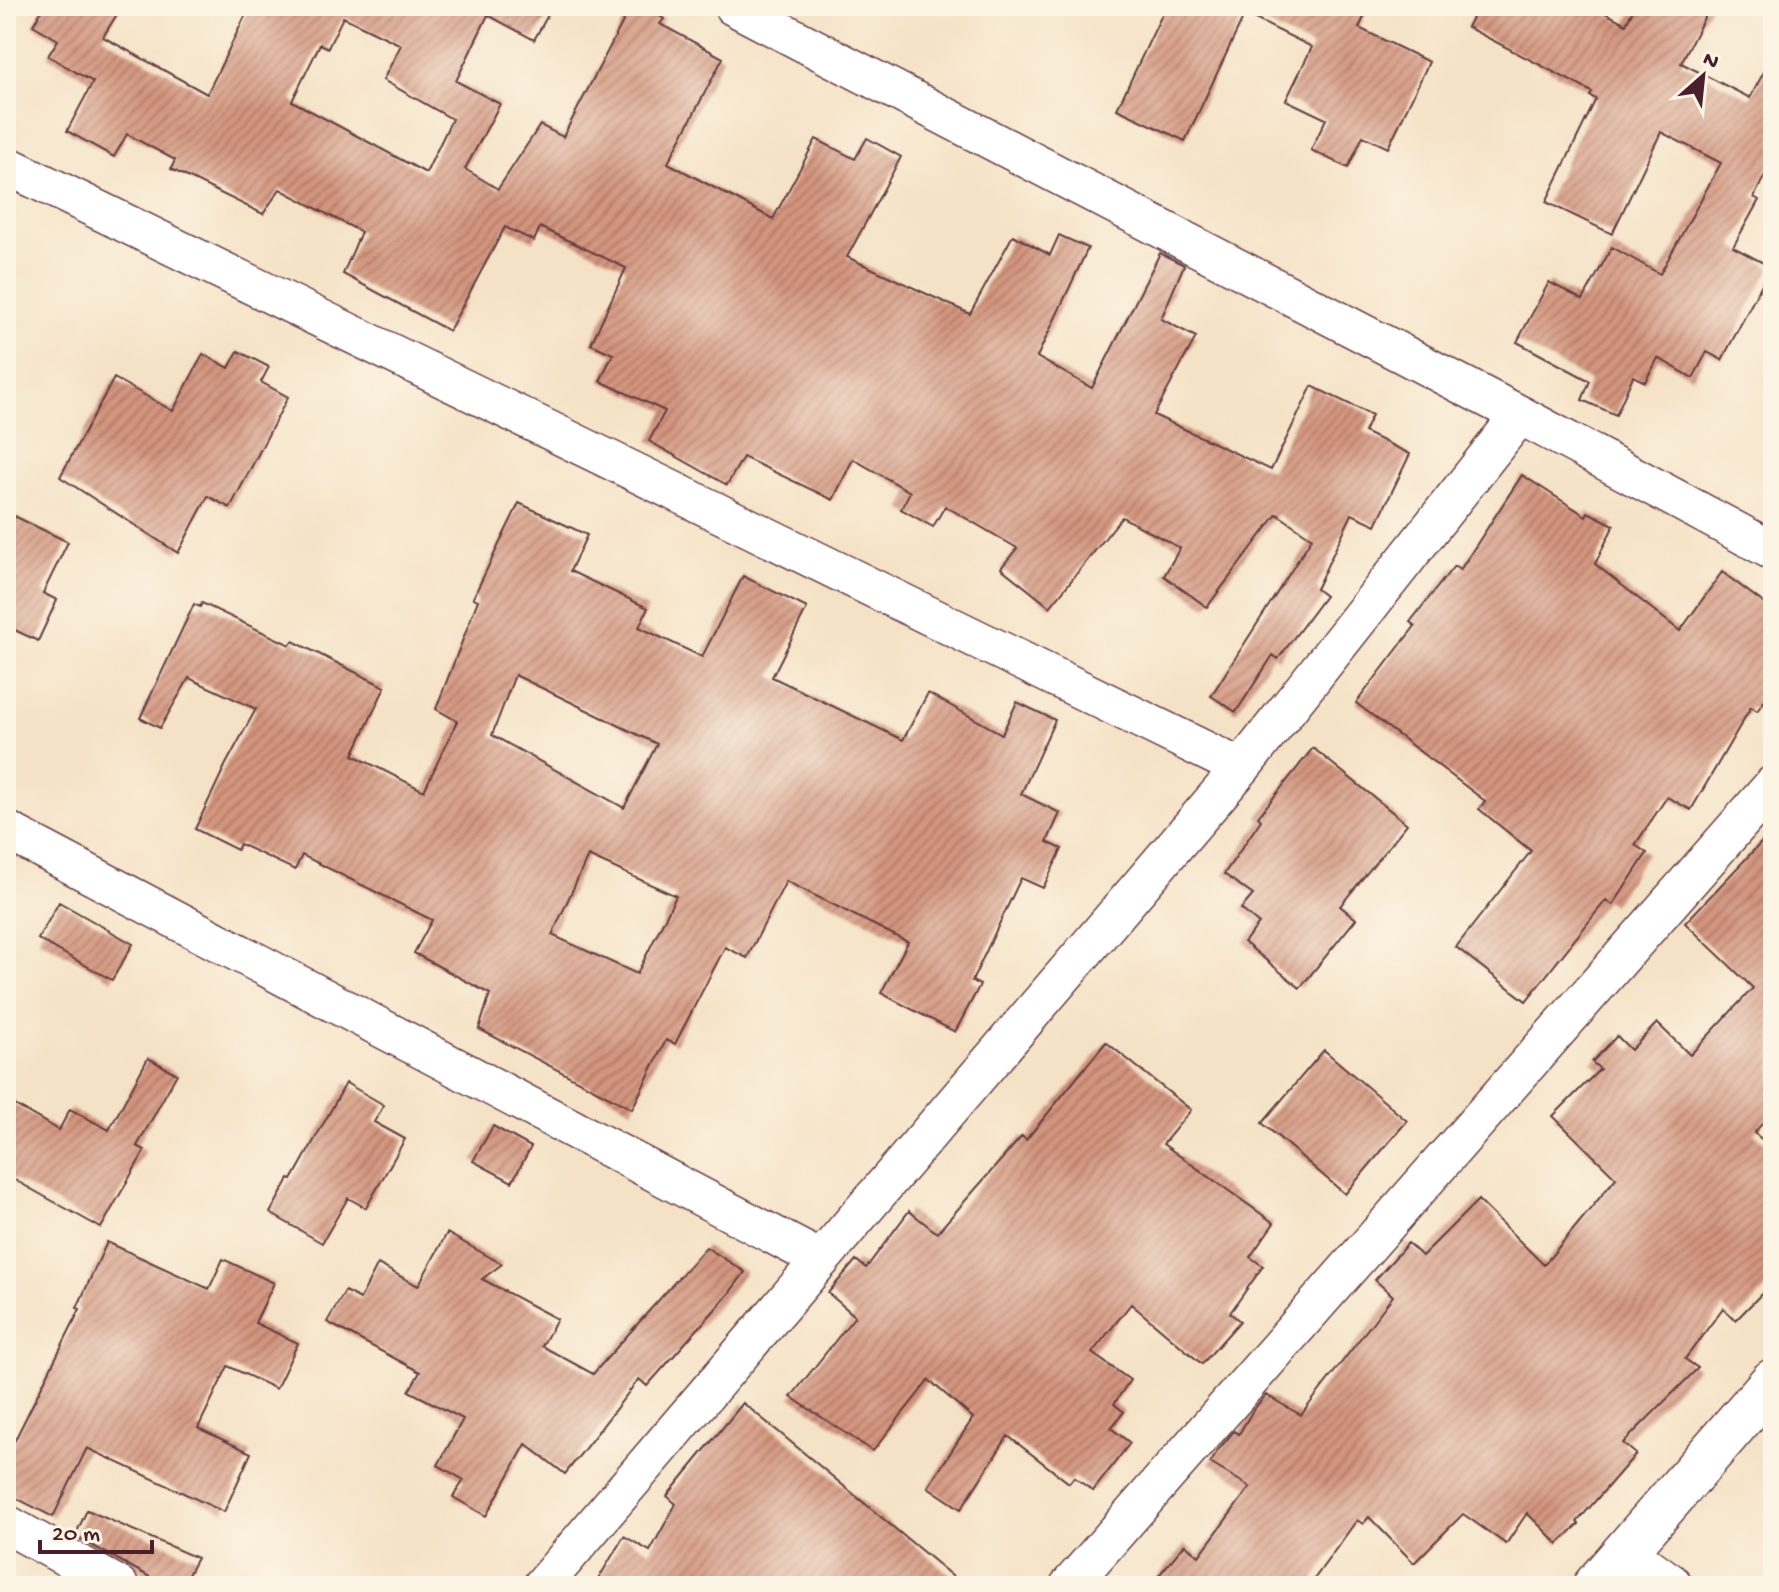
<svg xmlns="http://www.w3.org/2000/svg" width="1779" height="1592" font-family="'Gochi Hand',sans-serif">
<defs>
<pattern id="building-hatch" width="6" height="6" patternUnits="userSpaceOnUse" patternTransform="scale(2)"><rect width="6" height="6" fill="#d3957e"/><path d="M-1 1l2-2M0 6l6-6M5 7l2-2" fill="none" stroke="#ad7967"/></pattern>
</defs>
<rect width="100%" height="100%" fill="#fcf5e5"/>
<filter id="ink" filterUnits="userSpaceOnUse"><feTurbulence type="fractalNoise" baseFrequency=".0125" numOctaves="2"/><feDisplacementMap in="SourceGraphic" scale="16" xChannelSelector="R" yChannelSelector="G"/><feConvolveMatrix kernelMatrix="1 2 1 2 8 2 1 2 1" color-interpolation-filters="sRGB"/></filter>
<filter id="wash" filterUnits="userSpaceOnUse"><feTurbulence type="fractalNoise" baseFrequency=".006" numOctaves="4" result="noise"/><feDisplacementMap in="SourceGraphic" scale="32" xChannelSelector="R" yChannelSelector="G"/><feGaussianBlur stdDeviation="1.8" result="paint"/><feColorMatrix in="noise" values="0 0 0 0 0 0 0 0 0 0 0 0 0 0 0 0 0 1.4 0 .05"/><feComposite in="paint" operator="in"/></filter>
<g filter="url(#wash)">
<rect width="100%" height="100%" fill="#f5e2c6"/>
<g id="blocks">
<path fill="url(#building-hatch)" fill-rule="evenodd" d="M 44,6 L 122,6 L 103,37 L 207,94 L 250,6 L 553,6 L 534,40 L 488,15 L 456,81 L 500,104 L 465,169 L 498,189 L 540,125 L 563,137 L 631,6 L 646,6 L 664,19 L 660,24 L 723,58 L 668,163 L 773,219 L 816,139 L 855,159 L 867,138 L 901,157 L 847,257 L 970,314 L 1013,235 L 1050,255 L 1059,235 L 1088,248 L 1037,357 L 1092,388 L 1160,253 L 1184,265 L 1161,319 L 1196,337 L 1154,415 L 1271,470 L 1312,386 L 1372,415 L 1364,432 L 1410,454 L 1376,525 L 1352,514 L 1316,589 L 1325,596 L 1278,659 L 1273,655 L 1236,712 L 1211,696 L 1312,538 L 1277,514 L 1207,607 L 1164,576 L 1180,548 L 1122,517 L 1050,607 L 1001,568 L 1017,548 L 945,506 L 933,527 L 901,509 L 910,492 L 853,459 L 833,500 L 743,457 L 727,485 L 649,441 L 665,411 L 600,381 L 613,354 L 591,344 L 626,268 L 540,227 L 534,241 L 505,227 L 449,331 L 343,274 L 361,232 L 280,189 L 263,214 L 171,169 L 175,160 L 127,134 L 114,157 L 67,131 L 93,82 L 48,56 L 58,40 L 33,25 ZM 343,17 L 401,45 L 383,80 L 452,119 L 426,173 L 292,101 L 320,44 L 328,48 Z
M 1166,6 L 1369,6 L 1359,28 L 1429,62 L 1388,148 L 1363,136 L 1348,168 L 1311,150 L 1326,119 L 1286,100 L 1312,47 L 1245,14 L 1185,141 L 1117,109 Z
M 1478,6 L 1592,6 L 1626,24 L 1635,6 L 1710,6 L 1681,63 L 1750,98 L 1773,55 L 1773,159 L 1754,197 L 1759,200 L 1733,247 L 1771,267 L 1722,360 L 1707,352 L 1693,378 L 1658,358 L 1645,382 L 1633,376 L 1616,415 L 1582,400 L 1590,381 L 1517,342 L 1549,282 L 1583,300 L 1612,247 L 1660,274 L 1721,163 L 1661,132 L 1612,234 L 1546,202 L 1596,99 L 1590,96 L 1592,92 L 1467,27 Z
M 238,351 L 269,367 L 261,382 L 288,397 L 230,508 L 208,496 L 178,553 L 60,477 L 114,378 L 173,411 L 203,354 L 229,368 Z
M 1522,475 L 1586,516 L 1588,512 L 1614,525 L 1595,564 L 1680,631 L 1722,572 L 1773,610 L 1773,689 L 1757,711 L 1751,707 L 1691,810 L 1667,797 L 1635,845 L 1647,853 L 1613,905 L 1606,900 L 1526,1001 L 1456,947 L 1531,851 L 1479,809 L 1485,801 L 1356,703 L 1415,626 L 1410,622 L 1454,566 L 1460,570 Z
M 519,503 L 587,535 L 570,571 L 648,608 L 639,627 L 702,657 L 743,576 L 807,608 L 772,677 L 903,740 L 928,693 L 1002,734 L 1017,702 L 1055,720 L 1021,794 L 1060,813 L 1047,842 L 1062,849 L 1043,888 L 1021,878 L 972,981 L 980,985 L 955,1032 L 881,993 L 908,942 L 786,881 L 747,958 L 725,947 L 675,1044 L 666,1040 L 632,1109 L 479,1029 L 490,994 L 414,953 L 432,920 L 302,855 L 295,870 L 240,844 L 237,850 L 195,829 L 226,764 L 256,709 L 189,678 L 160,728 L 140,718 L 194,604 L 200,607 L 202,603 L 290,645 L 293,641 L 385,687 L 353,755 L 424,791 L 457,721 L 436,709 L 478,600 L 473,598 ZM 515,675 L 657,744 L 624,808 L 492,735 ZM 588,856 L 676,896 L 637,974 L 552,935 Z
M 6,512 L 68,542 L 43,593 L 57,600 L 38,641 L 6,626 Z
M 1313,748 L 1407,824 L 1340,906 L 1356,919 L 1300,988 L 1244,942 L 1259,924 L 1241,909 L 1253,895 L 1224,874 L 1261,820 L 1258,817 Z
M 1773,830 L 1773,1111 L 1754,1133 L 1773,1148 L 1773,1282 L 1736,1320 L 1723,1308 L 1685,1359 L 1698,1368 L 1623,1443 L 1636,1454 L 1577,1522 L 1579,1524 L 1558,1544 L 1527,1513 L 1506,1544 L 1463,1514 L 1414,1563 L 1369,1517 L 1363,1524 L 1357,1520 L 1309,1586 L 1150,1586 L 1185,1544 L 1199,1556 L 1250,1487 L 1210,1463 L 1218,1450 L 1234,1431 L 1239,1434 L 1253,1410 L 1266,1395 L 1301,1415 L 1393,1296 L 1375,1280 L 1408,1243 L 1422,1256 L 1478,1200 L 1544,1265 L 1616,1178 L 1553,1116 L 1600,1069 L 1592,1062 L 1617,1036 L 1631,1050 L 1657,1023 L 1690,1055 L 1753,988 L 1685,923 Z
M 59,902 L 133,944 L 112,980 L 38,939 Z
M 1106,1042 L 1191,1110 L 1163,1144 L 1274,1223 L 1250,1257 L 1263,1266 L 1230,1313 L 1240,1321 L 1202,1364 L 1131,1304 L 1092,1353 L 1130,1380 L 1114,1404 L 1124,1412 L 1111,1428 L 1130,1443 L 1093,1491 L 1074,1477 L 1069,1483 L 1008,1436 L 961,1509 L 928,1487 L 973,1418 L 929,1380 L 873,1451 L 791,1397 L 855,1316 L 828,1293 L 856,1260 L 866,1268 L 909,1211 L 937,1233 L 1022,1136 L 1026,1140 Z
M 1324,1050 L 1407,1121 L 1345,1194 L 1262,1123 Z
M 148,1058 L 177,1074 L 137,1146 L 145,1150 L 101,1228 L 6,1175 L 6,1100 L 59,1130 L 70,1109 L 109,1130 Z
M 346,1083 L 384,1105 L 374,1122 L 405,1139 L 366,1208 L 348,1198 L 322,1243 L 270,1213 L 289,1179 L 292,1180 Z
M 493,1126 L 531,1147 L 512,1182 L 473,1161 Z
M 447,1233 L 502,1264 L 482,1279 L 557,1319 L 542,1346 L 593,1374 L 706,1247 L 745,1272 L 727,1296 L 647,1386 L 639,1379 L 565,1474 L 526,1444 L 486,1516 L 453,1497 L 464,1480 L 438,1465 L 463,1419 L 409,1391 L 420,1372 L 327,1322 L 345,1291 L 360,1299 L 378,1264 L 418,1286 Z
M 107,1242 L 209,1289 L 223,1259 L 274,1283 L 255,1323 L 298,1343 L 276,1389 L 228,1366 L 198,1428 L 251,1453 L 224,1512 L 87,1448 L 53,1517 L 6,1493 L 6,1458 L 80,1309 L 77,1308 Z
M 743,1403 L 780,1433 L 964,1586 L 594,1586 L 624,1536 L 650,1551 L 676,1504 L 667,1496 Z
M 87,1510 L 197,1558 L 182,1586 L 166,1586 L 75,1536 Z"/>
</g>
</g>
<g filter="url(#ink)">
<use href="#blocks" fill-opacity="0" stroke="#643c42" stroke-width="2"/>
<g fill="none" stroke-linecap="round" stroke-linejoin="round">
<defs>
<path id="minor" d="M 733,6 L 1520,415 L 1773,551
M 6,165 L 1241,768
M 6,830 L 821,1260
M 6,1524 L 119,1586
M 542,1586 L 1241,768 L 1520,415
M 1069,1586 L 1773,785"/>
<path id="tertiary" d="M 1624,1553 L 1670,1586
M 1595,1586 L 1773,1381"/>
</defs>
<use href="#minor" stroke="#643c42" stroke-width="41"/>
<use href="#tertiary" stroke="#643c42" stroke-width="47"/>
<use href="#minor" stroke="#fff" stroke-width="38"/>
<use href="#tertiary" stroke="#fff" stroke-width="44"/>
</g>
</g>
<rect width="1779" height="1592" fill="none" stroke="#fcf5e5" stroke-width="32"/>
<g transform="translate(1703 76) rotate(27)" stroke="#fcf5e5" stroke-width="6" paint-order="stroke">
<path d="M0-6L14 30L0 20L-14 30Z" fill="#4a1f2b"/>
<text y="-12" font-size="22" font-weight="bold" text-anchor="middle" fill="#4a1f2b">N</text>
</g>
<path d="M40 1540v12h112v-12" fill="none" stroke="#4a1f2b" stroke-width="4"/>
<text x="52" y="1540" font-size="24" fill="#4a1f2b" stroke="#fcf5e5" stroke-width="6" paint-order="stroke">20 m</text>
</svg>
